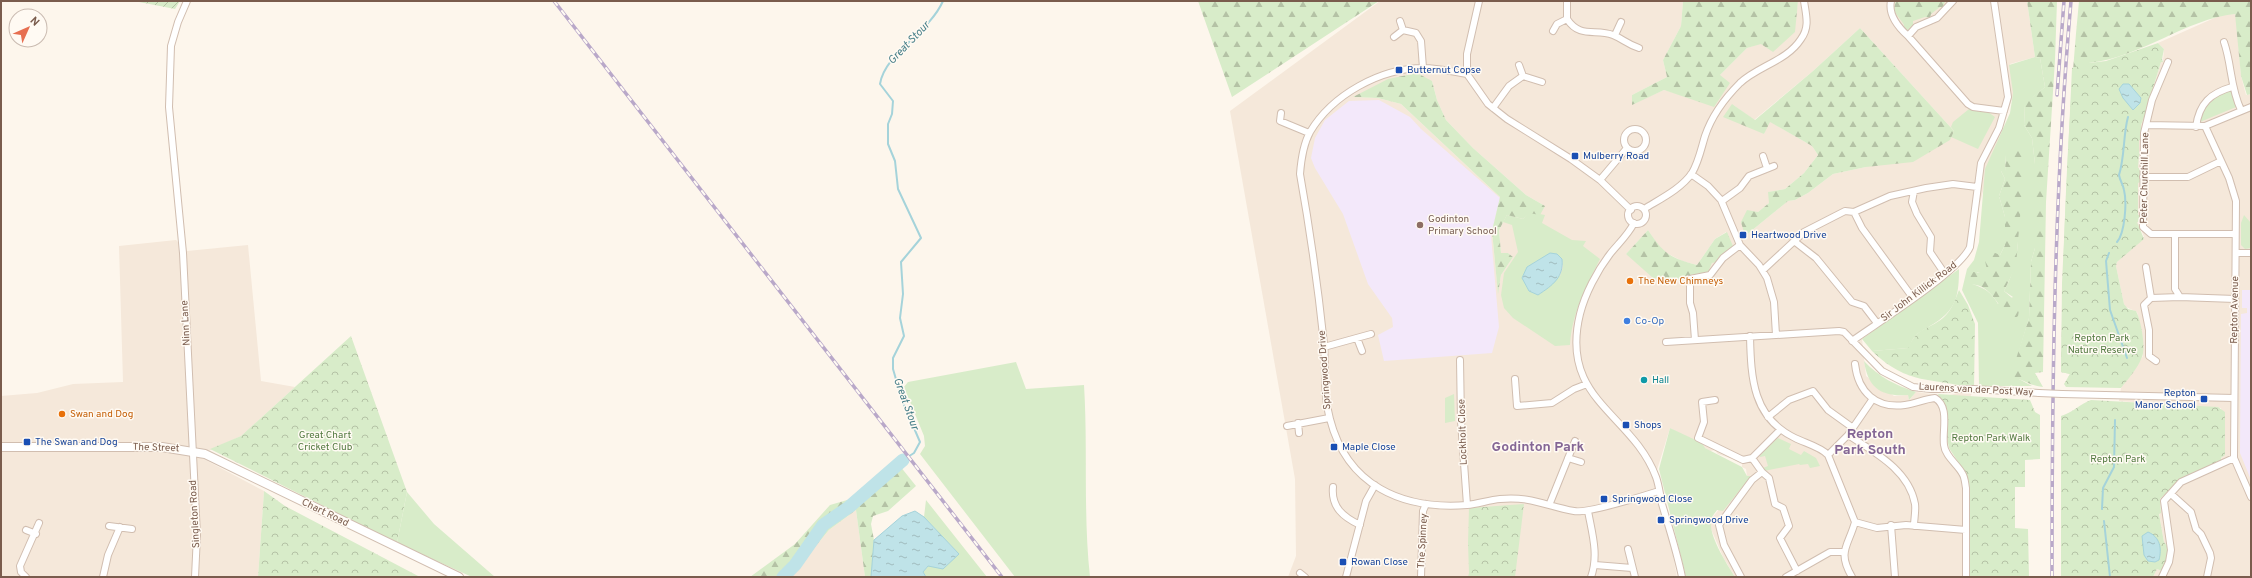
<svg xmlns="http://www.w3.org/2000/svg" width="2252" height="578" font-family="Overpass,sans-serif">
<defs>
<pattern id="forest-firs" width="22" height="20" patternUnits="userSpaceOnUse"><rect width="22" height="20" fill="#d8ecc9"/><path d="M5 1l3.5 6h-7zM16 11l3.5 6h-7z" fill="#b4c2a5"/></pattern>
<pattern id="park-crowns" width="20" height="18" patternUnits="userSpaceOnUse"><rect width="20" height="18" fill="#d8ecc9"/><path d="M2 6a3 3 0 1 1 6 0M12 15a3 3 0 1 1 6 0" fill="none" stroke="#b4c2a5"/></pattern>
<pattern id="garden-furrows" width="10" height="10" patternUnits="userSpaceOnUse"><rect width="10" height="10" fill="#d8ecc9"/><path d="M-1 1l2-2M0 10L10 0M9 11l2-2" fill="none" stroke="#b4c2a5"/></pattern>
<pattern id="water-ripples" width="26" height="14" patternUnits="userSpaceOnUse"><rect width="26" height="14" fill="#bfe3e8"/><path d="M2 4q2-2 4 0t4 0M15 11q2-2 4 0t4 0" fill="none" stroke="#a0bbbe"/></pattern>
</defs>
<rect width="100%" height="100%" fill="#fdf6ec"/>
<path fill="#f5e8da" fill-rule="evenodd" d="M 1380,1 L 1683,1 L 1681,26 L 1663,60 L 1667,77 L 1632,95 L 1632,104 L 1664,90 L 1685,96 L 1720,75 L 1747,48 L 1794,32 L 1798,1 L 2027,1 L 2035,57 L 2010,64 L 2014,93 L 1989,167 L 1978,211 L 1973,251 L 1944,280 L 1862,339 L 1866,376 L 1894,396 L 1908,395 L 1909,400 L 1916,392 L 1946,396 L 1974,389 L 1946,447 L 1965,483 L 1967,577 L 1735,577 L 1723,557 L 1711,529 L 1711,519 L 1747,476 L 1746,469 L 1742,467 L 1742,462 L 1718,454 L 1715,450 L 1710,451 L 1670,428 L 1657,470 L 1677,577 L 1288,577 L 1296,556 L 1295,479 L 1230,111 ZM 1860,28 L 1954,131 L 1866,167 L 1833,174 L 1808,193 L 1795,200 L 1788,201 L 1745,236 L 1747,211 L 1758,212 L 1769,203 L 1769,192 L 1785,189 L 1804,173 L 1818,155 L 1812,146 L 1769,121 L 1764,134 L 1732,104 L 1754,120 L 1813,71 ZM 1432,81 L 1437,100 L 1446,120 L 1473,148 L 1526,195 L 1545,206 L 1523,219 L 1507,215 L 1499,230 L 1501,253 L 1508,253 L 1513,257 L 1501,275 L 1498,292 L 1492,231 L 1500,197 L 1401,104 L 1378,98 L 1354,97 ZM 1648,230 L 1661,250 L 1682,261 L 1697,265 L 1715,239 L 1726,232 L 1733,246 L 1712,263 L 1709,268 L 1698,274 L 1687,278 L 1626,254 Z
M 2236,14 L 2241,76 L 2246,95 L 2251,94 L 2251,577 L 2153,577 L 2157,569 L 2162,571 L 2168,547 L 2164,542 L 2159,513 L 2161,513 L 2160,500 L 2179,479 L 2220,460 L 2225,454 L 2221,408 L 2119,401 L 2121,388 L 2143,356 L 2142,332 L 2137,312 L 2126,307 L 2124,304 L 2116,266 L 2117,262 L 2144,237 L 2141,229 L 2139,230 L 2137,222 L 2140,215 L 2138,215 L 2138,183 L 2140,182 L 2138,168 L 2139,155 L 2141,155 L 2139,153 L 2139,140 L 2141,140 L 2141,125 L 2155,89 L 2153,88 L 2161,62 L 2163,61 L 2164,49 L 2158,43 L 2221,15 Z
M 176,240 L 187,251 L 248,245 L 261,381 L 295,387 L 241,436 L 198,456 L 264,491 L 258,577 L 1,577 L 1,396 L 37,393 L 73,384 L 123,382 L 119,246 Z
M 856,510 L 865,577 L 790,577 L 829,530 Z"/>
<path fill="#f3e8fa" d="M 1379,100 L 1410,117 L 1421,129 L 1500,198 L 1491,235 L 1499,327 L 1492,353 L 1384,361 L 1378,335 L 1393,327 L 1392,318 L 1368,284 L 1343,214 L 1315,168 L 1311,158 L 1315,138 L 1325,120 L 1349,101 Z
M 2242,290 L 2251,290 L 2251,480 L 2240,453 L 2241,314 L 2247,313 L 2247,308 L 2242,308 Z"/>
<path fill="#d8ecc9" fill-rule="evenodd" d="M 2035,57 L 2040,58 L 2045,87 L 2025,104 L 2024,125 L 2032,138 L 2035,164 L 2035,248 L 2031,262 L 2029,318 L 2011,378 L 2017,378 L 2032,386 L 1979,386 L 1978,323 L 1962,290 L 1967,269 L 1974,260 L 1979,242 L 1985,169 L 2010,113 L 2013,93 L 2009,65 ZM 2006,155 C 2015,202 2029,246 2004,291 L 2013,297 L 1998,304 C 1991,292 1985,288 1972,284 L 1977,272 L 1983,274 L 2000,255 L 2005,245 L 2005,217 L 1999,196 L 2005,179 L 2001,171 L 2005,171 Z
M 2228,91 L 2231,91 L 2236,107 L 2200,122 C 2200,105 2215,96 2228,91 Z
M 1969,109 L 1988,112 L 1995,117 L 1978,149 L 1951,137 L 1954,131 L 1951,127 L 1953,122 Z
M 1529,212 L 1545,215 L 1542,223 L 1572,240 L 1586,241 L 1583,246 L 1600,259 C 1586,287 1572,313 1570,345 L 1555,346 L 1513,318 L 1504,308 L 1501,295 L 1504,273 L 1518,252 L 1512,225 L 1503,222 L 1507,215 L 1523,219 ZM 1562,258 L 1563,267 L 1560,276 L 1522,278 C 1533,257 1540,259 1562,258 Z
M 2244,215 L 2251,223 L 2251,248 L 2245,249 L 2241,245 L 2241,223 Z
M 1959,269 C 1959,297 1956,311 1930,326 C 1917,334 1915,333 1909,348 L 1872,351 L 1862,339 Z
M 1864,361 C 1879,377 1895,385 1916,392 L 1909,400 L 1908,395 C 1881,397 1868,388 1864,361 Z
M 1016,362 L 1026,389 L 1084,385 C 1088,449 1083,513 1090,577 L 1015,577 L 920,454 L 925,446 L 924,436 L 904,387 L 908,382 Z
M 1454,394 L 1455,421 L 1445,423 L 1445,398 Z
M 1670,428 L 1702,443 L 1705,448 L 1742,467 L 1747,476 L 1751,476 L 1723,511 L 1717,510 C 1715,513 1711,517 1711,521 C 1709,537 1727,564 1735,577 L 1686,577 L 1659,469 Z
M 1778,438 L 1791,444 L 1789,449 L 1801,455 L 1804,451 L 1816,458 L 1820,466 L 1810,468 L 1808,464 L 1800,465 L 1799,464 L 1764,471 L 1763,468 L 1768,466 L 1765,456 L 1760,457 L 1759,454 Z
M 407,492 L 434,524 L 495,577 L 472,577 L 397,543 Z
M 926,500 L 987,577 L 926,577 L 923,572 L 928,566 L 959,554 L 924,517 Z"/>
<path fill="url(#forest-firs)" d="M 1198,1 L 1379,1 L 1232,97 Z
M 1683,1 L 1798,1 L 1795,32 L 1773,52 L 1761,44 L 1747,48 L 1720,75 L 1730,83 L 1714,107 L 1664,90 L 1632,105 L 1632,95 L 1667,77 L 1663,60 L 1681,26 Z
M 1896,1 L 1945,1 L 1943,8 L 1940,7 L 1931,14 L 1930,18 L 1925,17 L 1913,21 L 1913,26 L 1908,30 L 1904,29 L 1904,25 C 1899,16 1891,13 1896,1 Z
M 2027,1 L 2057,1 L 2055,60 L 2046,202 L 2043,372 L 2035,373 L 2043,387 C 2029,386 2023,378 2010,378 L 2029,318 L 2031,262 L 2035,248 L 2035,164 L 2032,138 L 2024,125 L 2025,103 L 2045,87 L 2040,58 L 2035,57 Z
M 2079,1 L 2251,1 L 2251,94 L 2247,95 L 2241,76 L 2235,14 C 2186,19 2142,57 2089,63 L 2094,348 L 2067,379 L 2070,374 L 2061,372 C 2063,248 2067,124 2079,1 Z
M 1860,28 L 1954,131 L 1950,140 L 1913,162 L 1866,167 L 1833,174 L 1808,193 L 1795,200 L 1788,201 L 1745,236 L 1741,222 L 1747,210 L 1758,212 L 1769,203 L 1768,192 L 1785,189 L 1804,173 L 1818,155 L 1812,146 L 1770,122 L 1764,134 L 1723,117 L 1732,104 L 1755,120 L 1813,71 Z
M 1417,73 L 1432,81 L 1437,100 L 1446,120 L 1473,148 L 1526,195 L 1545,206 L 1540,215 L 1529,213 L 1523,219 L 1507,215 L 1499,230 L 1501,253 L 1508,253 L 1513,257 L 1501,275 L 1498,294 L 1492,231 L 1500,197 L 1401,104 L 1378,98 L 1353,97 L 1388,79 Z
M 2017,144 L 2023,150 L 2024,169 L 2016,266 L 2004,291 L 2020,305 L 2018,316 L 2013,320 C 1996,308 1992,281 1966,285 L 1966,281 L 1973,272 L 1983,273 L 1987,269 C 1985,263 1984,256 1988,250 L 2000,255 L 2005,245 L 2005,217 L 1999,196 L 2005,179 L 2001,171 L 2005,171 L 2006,155 L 2009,148 Z
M 1648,230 C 1663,253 1670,258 1697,265 L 1715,239 L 1727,232 L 1733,246 L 1716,262 L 1712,263 L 1708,272 L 1690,275 L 1686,280 L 1653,278 L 1626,254 Z
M 896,461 L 916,486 L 888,511 L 873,516 L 871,524 L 874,540 L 871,577 L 865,577 L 856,510 L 829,530 L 790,577 L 750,577 L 795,544 L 830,505 L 854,498 Z"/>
<path fill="url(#park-crowns)" d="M 2158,43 L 2164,49 L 2162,59 L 2163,62 L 2161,62 L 2153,88 L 2155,89 L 2141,125 L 2141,140 L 2139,140 L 2139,153 L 2141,155 L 2139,155 L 2138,168 L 2140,168 L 2141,182 L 2138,183 L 2138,215 L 2140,215 L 2139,222 L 2137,222 L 2144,239 L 2117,262 L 2116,266 L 2124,304 L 2128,309 L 2136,311 C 2141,320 2146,347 2142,357 C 2138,368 2128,379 2121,388 L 2066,387 L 2064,384 L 2070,374 L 2061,372 L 2062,283 L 2072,68 L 2089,63 L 2106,61 Z
M 1959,290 L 1968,305 L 1975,324 L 1974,389 C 1930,376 1910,387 1872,351 L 1908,348 C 1918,326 1927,331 1943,318 C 1952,310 1955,300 1959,290 Z
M 351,336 L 407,492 L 397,543 L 210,449 L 241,436 Z
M 1938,394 L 2030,400 L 2035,412 L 2040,415 L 2040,459 L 2025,460 L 2025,487 L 2015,487 L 2015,528 L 2028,529 L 2029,577 L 1969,577 L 1968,493 L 1964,471 L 1949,448 L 1946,433 L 1948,430 L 1947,416 Z
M 2091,400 L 2218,407 L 2225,412 L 2225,455 L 2221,458 L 2221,461 L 2180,479 L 2160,499 L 2161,513 L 2159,514 L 2164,542 L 2168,547 L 2168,558 L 2162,571 L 2157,569 L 2153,577 L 2061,577 L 2061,416 C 2072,413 2080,404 2091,400 Z
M 264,491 L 285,506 L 420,577 L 258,577 Z
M 1524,504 L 1515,577 L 1468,577 L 1469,573 L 1468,543 L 1469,508 Z"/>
<path fill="url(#garden-furrows)" d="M 134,1 L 180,1 L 175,9 Z"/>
<path fill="url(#water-ripples)" stroke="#a5d3da" d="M 2123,84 L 2129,84 L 2141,98 L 2140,103 L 2133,110 L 2123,98 L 2119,89 Z
M 1550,253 L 1557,254 L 1562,259 C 1564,277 1553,285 1538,295 L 1529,291 L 1522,278 L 1527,267 Z
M 915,511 L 924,517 L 959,554 L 943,569 L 928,566 L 923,572 L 926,577 L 871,577 L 874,540 L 902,516 Z
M 2148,532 C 2160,537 2162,548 2159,560 L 2155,562 L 2148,561 L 2144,555 L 2142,536 Z"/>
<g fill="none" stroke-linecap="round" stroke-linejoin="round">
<path stroke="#a5d3da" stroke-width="2" d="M 2117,242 C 2125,233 2127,202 2124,190 C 2123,184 2120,181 2119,175 C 2125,156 2123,135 2128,117
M 2109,253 L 2106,261 L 2110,310 L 2127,358
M 903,460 L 914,453 L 920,442 L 902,400 L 893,369 L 893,358 L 904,336 L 900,318 L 903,294 L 901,262 L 921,238 L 898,189 L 895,161 L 888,144 L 888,124 L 892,114 L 893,101 L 880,84 C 885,53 929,33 943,1
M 2102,509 L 2103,488 L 2114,467 L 2115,420
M 2104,521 L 2110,577"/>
<path stroke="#bfe3e8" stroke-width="13" d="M 783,577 L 795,565 L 823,525 L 849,507 L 903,460"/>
<defs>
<path id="minor" d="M 187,1 L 178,22 L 171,46 L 169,107 L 183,253 L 197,535 L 195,577
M 1567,1 L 1567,19 C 1580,39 1596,28 1613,35 C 1623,39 1627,44 1639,48
M 1891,1 C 1888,15 1898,27 1908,36 L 1916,27 L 1937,18 L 1953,1
M 1400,21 L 1403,30
M 1553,31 L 1557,24 L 1567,19
M 1615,35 L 1621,22
M 1908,36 L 1968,104 L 1973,107 L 2004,111
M 1394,37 L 1403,30 L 1416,33 L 1421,41 L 1423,68
M 2224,42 C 2232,65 2230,87 2241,110
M 2168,62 L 2152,100 L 2144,133 L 2143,227 L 2151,234 L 2235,234
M 1519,65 L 1523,76
M 1467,74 C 1453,72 1438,68 1424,68 C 1380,68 1332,95 1310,132 C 1304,143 1301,161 1300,174 C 1310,230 1318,287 1324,344 C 1326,369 1323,394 1330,419 C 1347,485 1401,510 1467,505 C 1478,504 1489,500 1500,499 C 1531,496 1546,506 1574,511 C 1587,514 1643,496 1659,491
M 1467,74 L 1488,104 L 1507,119 L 1571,159 L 1600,180 L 1631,210
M 1467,74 L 1467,54 L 1479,1
M 1493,108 L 1509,86 L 1523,76 L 1542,82
M 1281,113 L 1280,121 L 1309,133
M 2146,125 L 2205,126 L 2251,107
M 2205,126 L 2229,178 L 2236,201 L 2234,458 L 2251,497
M 2196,127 C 2199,103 2211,93 2232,87
M1624 140a11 11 0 1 1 22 0a11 11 0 1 1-22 0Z
M 1763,156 L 1767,168
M 1691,174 L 1708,186 L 1721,200 L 1740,245 L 1759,265 L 1767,278 L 1774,302 L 1776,335
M 2143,177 L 2188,177 L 2221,161
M 1600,180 L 1627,148
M 1914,191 L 1912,202 L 1917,214 L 1931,237 L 1930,252 L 1945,274
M 1722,201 L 1740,188 L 1749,176 L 1774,166
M1628 215a9 9 0 1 1 18 0a9 9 0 1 1-18 0Z
M 1644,209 C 1660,199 1681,189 1692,173 C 1699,161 1701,149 1705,136 C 1712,115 1725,98 1740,83 C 1758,66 1787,61 1801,39 C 1810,27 1806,15 1804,1
M 1854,212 L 1862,228 L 1913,298
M 1634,223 C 1628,235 1618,244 1610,254 C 1597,271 1585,294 1580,314 C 1559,400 1632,413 1656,477 C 1659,485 1660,495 1662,504 C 1669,528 1677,552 1682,577
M 2175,234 L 2175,289 L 2180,297 L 2235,299
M 1794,241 L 1816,258 L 1852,302 L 1864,306 L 1877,323
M 2236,253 L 2251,253
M 2146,267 L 2151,298
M 1763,270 L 1804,232 L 1845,211 L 1854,212 L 1890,196 L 1926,188 L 1953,184 L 1977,187
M 1750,336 C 1751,379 1753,418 1795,438 C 1805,443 1821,447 1828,455 L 1855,522 C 1848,547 1837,551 1852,577
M 1357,338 L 1362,351
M 1695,340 L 1693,313 L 1690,303 L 1690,279 L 1710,275 L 1723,258 L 1740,245
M 1852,341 C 1877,323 1959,272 1970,247 L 1981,163 L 1999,128 L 2008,97 L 1994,1
M 1666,342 L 1839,331 L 1844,332 L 1882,371 L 1913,387 L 1931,389 L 1974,389 L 2039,393
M 1324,347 L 1371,334
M 1460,360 L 1461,421 L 1467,505
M 2156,361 L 2149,356 L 2149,330 L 2144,305 L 2151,298 L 2180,297
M 1855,364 C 1858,392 1876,409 1905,405 C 1915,404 1924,399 1935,398 C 1950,407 1942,430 1944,445 C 1945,456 1957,464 1962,473 C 1965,477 1965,483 1966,488 L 1966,577
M 1515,379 L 1517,406 L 1552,403 L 1574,389 L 1587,384
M 2062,394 L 2234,398
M 1715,400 L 1702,402 L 1704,422 L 1698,438 L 1743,460 L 1752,458 L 1780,430
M 1768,417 L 1789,400 L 1813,391 L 1828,410 L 1853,428
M 1298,423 L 1299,433
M 1287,426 L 1329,418
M 1848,435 C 1874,452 1909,470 1915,504 C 1916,511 1914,519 1914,526
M 1828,455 L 1848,435 L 1872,400
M 1568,458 L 1581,462
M 1752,458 L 1762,472 L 1769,478 L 1775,504 L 1783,508 L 1789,526 L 1780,538 L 1797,571
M 1333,487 C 1331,507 1343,517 1360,525
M 2171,494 L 2191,512 L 2196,529 L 2201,534 L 2210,553 L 2211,558 L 2207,577
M 1550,503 L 1575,441
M 1588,511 C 1592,533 1599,555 1591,577
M 1855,522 L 1877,528 L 1906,525 L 1966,530
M 1891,525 L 1895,577
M 109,526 L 132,529
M 26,530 L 36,534
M 1628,549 L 1635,577
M 1595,565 L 1632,568
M 1300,573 L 1305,577
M 26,577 L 21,572 L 20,566 L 39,523
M 103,577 L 108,555 L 120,527
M 1346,577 L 1366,501 L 1375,485
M 1421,577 L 1423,511 L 1426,504
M 1741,577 L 1724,545 L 1719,525 L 1752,480 L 1762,472
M 1786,577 L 1830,552 L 1843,552
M 2162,577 L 2169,562 L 2171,550 L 2164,501 L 2181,482 L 2234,458"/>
<path id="tertiary" d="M 1,447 L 162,447 L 205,454 L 459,577"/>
</defs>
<use href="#minor" stroke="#d1beb0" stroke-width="8"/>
<use href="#tertiary" stroke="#d1beb0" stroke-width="10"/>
<use href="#minor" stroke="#fff" stroke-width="6"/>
<use href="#tertiary" stroke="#fff" stroke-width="8"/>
<defs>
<path id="rail" d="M 554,1 L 1002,577
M 2057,95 L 2064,1
M 2052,577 C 2052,385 2054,193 2071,1"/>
</defs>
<use href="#rail" stroke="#b9a8c9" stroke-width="3.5"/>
<use href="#rail" stroke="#fffaf3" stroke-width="2" stroke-dasharray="6" stroke-linecap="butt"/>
<defs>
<path id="minor-bridge" d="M 2039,393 L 2062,394"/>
</defs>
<use href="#minor-bridge" stroke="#d1beb0" stroke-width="8" stroke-linecap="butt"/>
<use href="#minor-bridge" stroke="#fff" stroke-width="6"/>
</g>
<g fill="#1a4fb4" stroke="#fffaf3" stroke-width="1.5">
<rect x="1395" y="66" width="8" height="8" rx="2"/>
<rect x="1571" y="152" width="8" height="8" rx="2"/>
<rect x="1739" y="231" width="8" height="8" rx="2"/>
<rect x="2200" y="395" width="8" height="8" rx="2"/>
<rect x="1622" y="421" width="8" height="8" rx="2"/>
<rect x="23" y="438" width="8" height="8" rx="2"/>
<rect x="1330" y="443" width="8" height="8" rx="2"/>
<rect x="1600" y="495" width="8" height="8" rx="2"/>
<rect x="1657" y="516" width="8" height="8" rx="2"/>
<rect x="1339" y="558" width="8" height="8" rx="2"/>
</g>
<circle fill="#8d6e63" stroke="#fffaf3" stroke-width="1.5" cx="1420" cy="225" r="4"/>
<g fill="#e8710a" stroke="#fffaf3" stroke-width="1.5">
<circle cx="1630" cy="281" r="4"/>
<circle cx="62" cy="414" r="4"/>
</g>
<circle fill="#3f7fe0" stroke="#fffaf3" stroke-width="1.5" cx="1627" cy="321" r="4"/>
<circle fill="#0f9aa8" stroke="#fffaf3" stroke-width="1.5" cx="1644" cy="380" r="4"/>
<g text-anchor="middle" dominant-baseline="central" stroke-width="3" stroke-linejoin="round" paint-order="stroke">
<g font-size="10" fill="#164399" stroke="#fffaf3" text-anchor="start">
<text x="1407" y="70">Butternut Copse</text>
<text x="1583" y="156">Mulberry Road</text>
<text x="1751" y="235">Heartwood Drive</text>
<text x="2196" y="393" text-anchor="end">Repton<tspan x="2196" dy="12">Manor School</tspan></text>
<text x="1634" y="425">Shops</text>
<text x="35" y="442">The Swan and Dog</text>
<text x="1342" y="447">Maple Close</text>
<text x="1612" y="499">Springwood Close</text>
<text x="1669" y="520">Springwood Drive</text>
<text x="1351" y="562">Rowan Close</text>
</g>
<g font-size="10" fill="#7a5c4d" stroke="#fffaf3">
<text transform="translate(2145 178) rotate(-89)">Peter Churchill Lane</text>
<text transform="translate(1919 292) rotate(-37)">Sir John Killick Road</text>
<text transform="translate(2235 310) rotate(-89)">Repton Avenue</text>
<text transform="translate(186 323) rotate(-93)">Ninn Lane</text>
<text transform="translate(1325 370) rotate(-94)">Springwood Drive</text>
<text transform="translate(1976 390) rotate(3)">Laurens van der Post Way</text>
<text transform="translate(1463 432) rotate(-92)">Lockholt Close</text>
<text transform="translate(156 448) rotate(2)">The Street</text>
<text transform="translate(325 513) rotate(26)">Chart Road</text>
<text transform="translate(195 514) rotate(-93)">Singleton Road</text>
<text transform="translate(1423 541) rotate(-87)">The Spinney</text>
</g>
<g font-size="10" fill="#785e54" stroke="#fffaf3" text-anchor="start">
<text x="1428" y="219">Godinton<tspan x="1428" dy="12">Primary School</tspan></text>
</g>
<g font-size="10" fill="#c56008" stroke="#fffaf3" text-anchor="start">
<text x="1638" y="281">The New Chimneys</text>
<text x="70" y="414">Swan and Dog</text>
</g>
<g font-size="10" fill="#366cbe" stroke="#fffaf3" text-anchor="start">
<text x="1635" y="321">Co-Op</text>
</g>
<g font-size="10" fill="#537a41" stroke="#fffaf3">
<text x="2102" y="338">Repton Park<tspan x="2102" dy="12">Nature Reserve</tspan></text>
<text x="325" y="435">Great Chart<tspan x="325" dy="12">Cricket Club</tspan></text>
<text x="1991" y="438">Repton Park Walk</text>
<text x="2118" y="459">Repton Park</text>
</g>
<g font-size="10" fill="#0d838f" stroke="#fffaf3" text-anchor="start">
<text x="1652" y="380">Hall</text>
</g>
<g font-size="11" font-style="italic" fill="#437c86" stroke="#fffaf3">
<text transform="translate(909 43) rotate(-46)">Great Stour</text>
<text transform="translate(906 404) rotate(70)">Great Stour</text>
</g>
<g font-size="14" font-weight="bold" fill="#846695" stroke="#fffaf3">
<text x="1870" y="434">Repton<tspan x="1870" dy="16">Park South</tspan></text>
<text x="1538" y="447">Godinton Park</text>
</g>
</g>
<rect width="2252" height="578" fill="none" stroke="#7a5c4d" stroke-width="4"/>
<g transform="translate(28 28) rotate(45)"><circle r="19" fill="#fffaf3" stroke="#cabbb1"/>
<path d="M0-3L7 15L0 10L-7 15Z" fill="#e76f51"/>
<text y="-6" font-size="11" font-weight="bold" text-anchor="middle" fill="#7a5c4d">N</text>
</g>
</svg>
